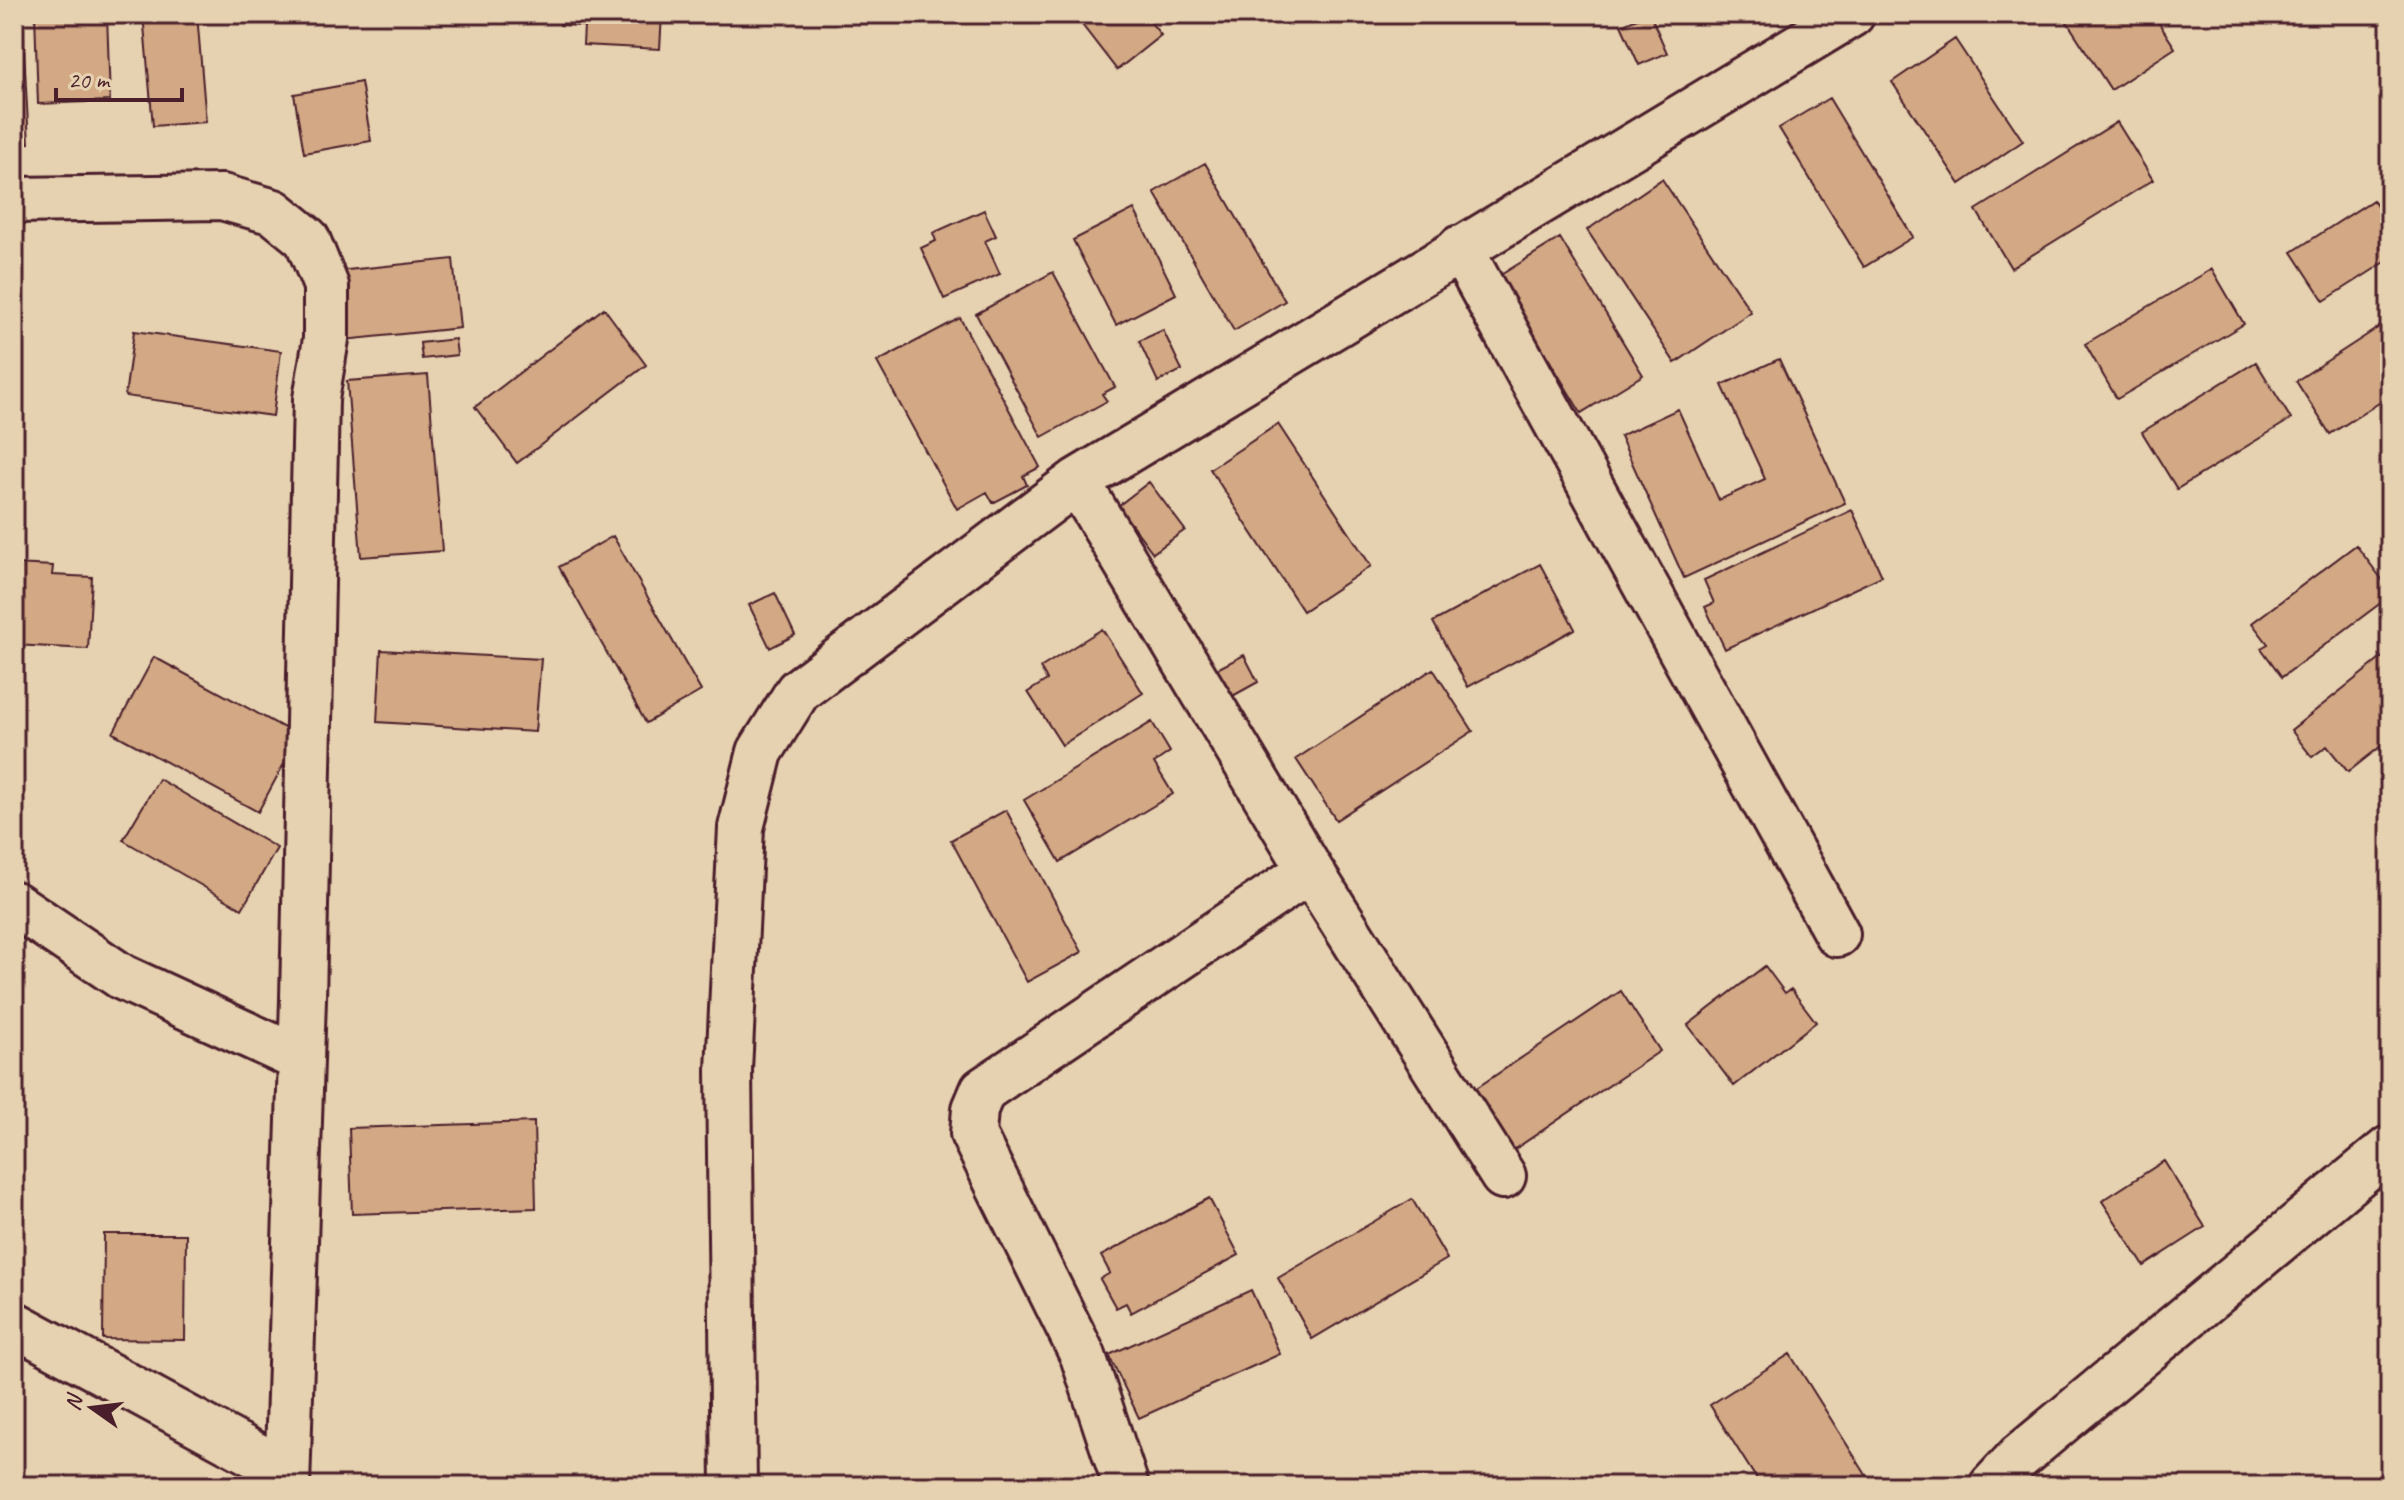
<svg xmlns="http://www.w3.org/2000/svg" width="2404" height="1500" font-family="Caveat,sans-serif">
<rect width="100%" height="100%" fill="#e6d2b0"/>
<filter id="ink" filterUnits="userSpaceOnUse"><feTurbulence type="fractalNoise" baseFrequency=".0125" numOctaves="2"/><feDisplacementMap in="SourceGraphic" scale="16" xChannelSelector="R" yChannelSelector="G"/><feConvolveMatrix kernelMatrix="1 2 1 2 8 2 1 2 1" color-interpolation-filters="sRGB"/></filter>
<g filter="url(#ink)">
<path fill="#d2a984" stroke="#4a1f2b" stroke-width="2" d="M 14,14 L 22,14 L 29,143 L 14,144 Z
M 35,14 L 107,14 L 110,101 L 38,104 Z
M 143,14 L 197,14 L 206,122 L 153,126 Z
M 561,14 L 662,14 L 660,49 L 583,45 L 584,26 L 560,25 Z
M 1081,14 L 1144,14 L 1161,35 L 1117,70 L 1076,17 Z
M 1646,14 L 1650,14 L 1667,53 L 1639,65 L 1621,25 Z
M 2062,14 L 2153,14 L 2175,48 L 2111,90 Z
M 1955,39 L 2023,141 L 1960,184 L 1892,82 Z
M 361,82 L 371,141 L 304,153 L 294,94 Z
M 1829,98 L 1913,237 L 1864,267 L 1779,128 Z
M 2117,122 L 2153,180 L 2011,268 L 1976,210 Z
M 1205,163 L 1285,301 L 1234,331 L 1154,192 Z
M 1662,179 L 1751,312 L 1675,363 L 1587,230 Z
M 2373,200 L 2390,227 L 2390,259 L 2324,301 L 2292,252 Z
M 1134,209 L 1176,294 L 1116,325 L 1073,240 Z
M 984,210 L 996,236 L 985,241 L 1000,274 L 944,299 L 921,248 L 936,241 L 933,233 Z
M 1560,238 L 1643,375 L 1581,413 L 1499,276 Z
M 453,259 L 460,328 L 344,340 L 338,271 Z
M 2212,269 L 2244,324 L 2117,399 L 2085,344 Z
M 1053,272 L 1115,387 L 1102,394 L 1107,401 L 1042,437 L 976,314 Z
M 604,308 L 646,365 L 517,463 L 475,407 Z
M 960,318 L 1040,467 L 1023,476 L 1027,485 L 993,503 L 987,492 L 957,509 L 877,362 Z
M 2390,320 L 2390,396 L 2330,434 L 2296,381 Z
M 1163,330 L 1182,370 L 1158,382 L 1139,341 Z
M 134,331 L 281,351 L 273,416 L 125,396 Z
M 455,339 L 457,355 L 422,359 L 420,343 Z
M 1779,359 L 1845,503 L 1684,578 L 1620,436 L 1678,409 L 1719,500 L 1765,479 L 1722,385 Z
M 2256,362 L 2291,419 L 2177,489 L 2142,432 Z
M 428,375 L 442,551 L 361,557 L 347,381 Z
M 1278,424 L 1371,566 L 1303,611 L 1210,469 Z
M 1149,482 L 1185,530 L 1153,553 L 1118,506 Z
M 1852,510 L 1882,576 L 1725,649 L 1705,607 L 1714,603 L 1704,580 Z
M 613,536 L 701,691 L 646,723 L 559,567 Z
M 2356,545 L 2390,590 L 2390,596 L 2282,677 L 2261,648 L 2268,644 L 2252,623 Z
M 14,564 L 53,566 L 52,575 L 92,577 L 88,649 L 14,645 Z
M 1540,564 L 1575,629 L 1468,687 L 1433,622 Z
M 775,593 L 795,635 L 770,648 L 749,605 Z
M 1102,629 L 1143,693 L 1062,745 L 1028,692 L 1047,680 L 1040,668 Z
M 381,650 L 541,659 L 535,732 L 377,722 Z
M 2389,652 L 2390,739 L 2348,772 L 2327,746 L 2312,757 L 2291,730 Z
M 1244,655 L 1258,682 L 1229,698 L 1215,670 Z
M 154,657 L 299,736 L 258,812 L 113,733 Z
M 1433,669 L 1473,731 L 1336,820 L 1296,759 Z
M 1152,722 L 1170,752 L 1154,763 L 1173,794 L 1060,862 L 1024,800 Z
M 159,779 L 277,848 L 242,909 L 123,840 Z
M 1006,810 L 1082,952 L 1027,982 L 951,840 Z
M 1765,966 L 1785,993 L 1791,989 L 1816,1022 L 1734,1086 L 1688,1025 Z
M 1621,991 L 1660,1051 L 1512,1151 L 1472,1091 Z
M 534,1122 L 536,1208 L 352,1214 L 349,1128 Z
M 2164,1161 L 2205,1227 L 2144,1266 L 2102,1201 Z
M 1209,1198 L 1239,1255 L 1131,1313 L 1126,1303 L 1116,1308 L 1100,1279 L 1110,1273 L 1101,1256 Z
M 1412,1199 L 1447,1259 L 1312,1339 L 1278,1278 Z
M 104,1234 L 186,1234 L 185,1340 L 103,1339 Z
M 1251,1290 L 1280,1354 L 1139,1418 L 1109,1355 Z
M 1790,1354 L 1873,1486 L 1761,1486 L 1710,1405 Z"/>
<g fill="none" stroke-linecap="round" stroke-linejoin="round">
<defs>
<path id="street" d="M 14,200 L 222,197 L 274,212 L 307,239 L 326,286 L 326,339 L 316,399 L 303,999 L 287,1486
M 1460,248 L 1837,934
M 1077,481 L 1310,870 L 1503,1176
M 14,904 L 122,977 L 300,1059
M 14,1324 L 285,1471
M 734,1486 L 729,1070 L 741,828 L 760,752 L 798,691 L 1077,481 L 1852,14
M 1126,1486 L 1083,1356 L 973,1134 L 975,1109 L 983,1090 L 1310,870
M 1992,1486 L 2019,1457 L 2390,1148"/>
</defs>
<use href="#street" stroke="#4a1f2b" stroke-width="50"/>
<use href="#street" stroke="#e6d2b0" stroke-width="44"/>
</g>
</g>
<rect width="2404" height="1500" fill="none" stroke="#e6d2b0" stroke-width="48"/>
<rect x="24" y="24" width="2356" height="1452" fill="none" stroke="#4a1f2b" stroke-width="3" filter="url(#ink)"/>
<g transform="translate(92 1408) rotate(284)" stroke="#e6d2b0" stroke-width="6" paint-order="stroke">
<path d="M0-6L14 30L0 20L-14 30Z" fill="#4a1f2b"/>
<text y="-12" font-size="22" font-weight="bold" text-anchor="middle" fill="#4a1f2b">N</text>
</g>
<path d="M56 88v12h126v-12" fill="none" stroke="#4a1f2b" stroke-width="4"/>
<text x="68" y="88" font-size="24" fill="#4a1f2b" stroke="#e6d2b0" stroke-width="6" paint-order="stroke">20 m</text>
</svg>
